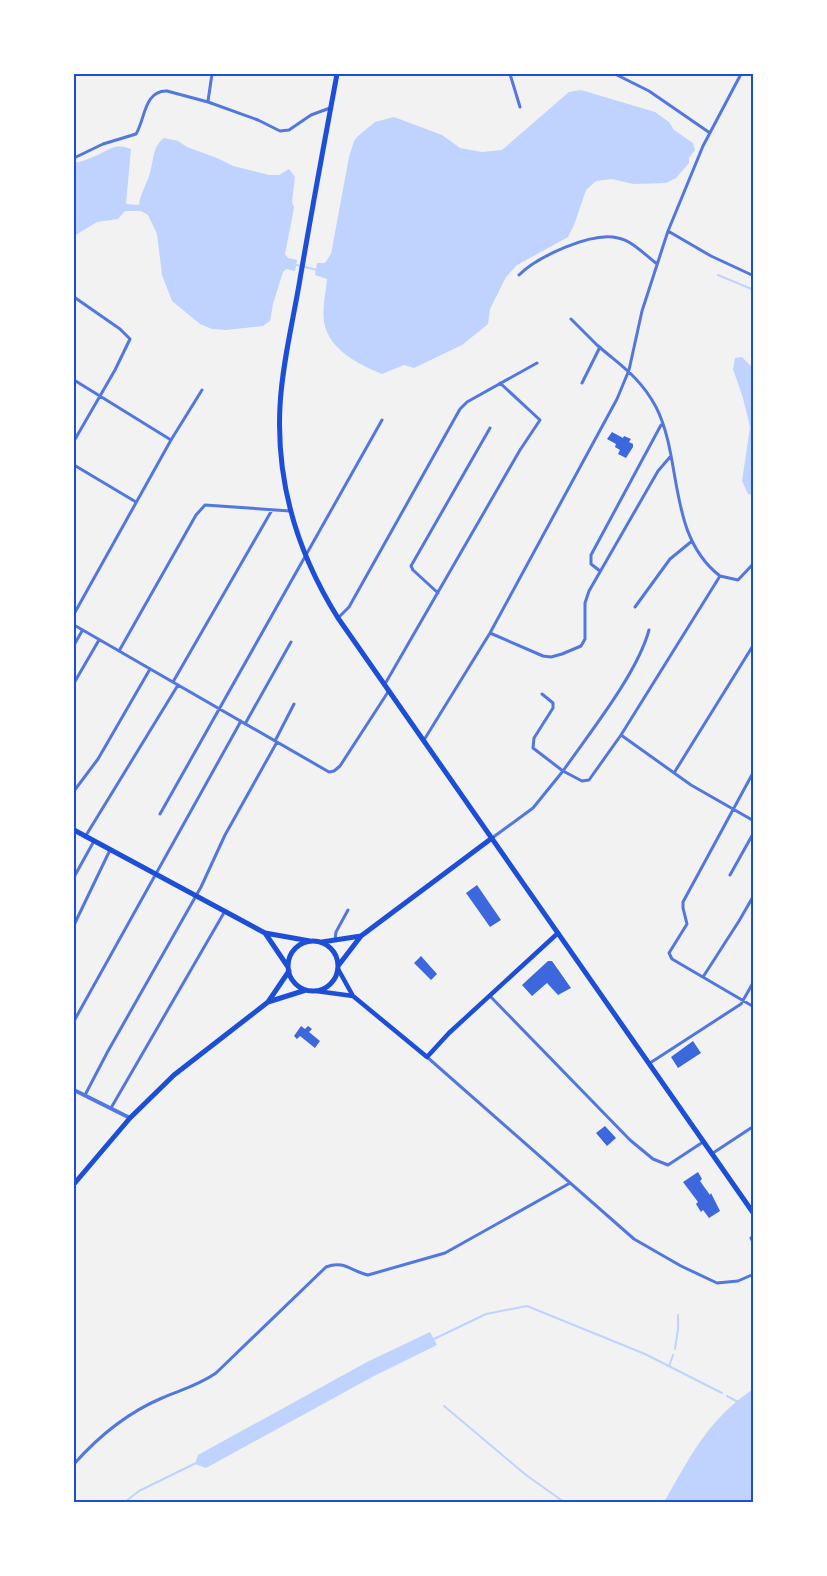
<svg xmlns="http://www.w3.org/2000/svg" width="827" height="1576" font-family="'Noto Sans',sans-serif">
<rect width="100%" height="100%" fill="#f2f2f2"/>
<path fill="#bfd3fe" d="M 581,90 L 655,112 L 669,122 L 674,130 L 693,143 L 695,150 L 689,158 L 689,163 L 676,178 L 666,183 L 633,184 L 612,179 L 596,181 L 586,190 L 574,225 L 568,237 L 517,265 L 506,277 L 490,309 L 488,324 L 462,345 L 414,368 L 404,365 L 382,374 C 358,364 329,350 324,322 C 322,308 326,292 327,279 L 315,275 L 317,263 L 325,263 L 331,254 L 349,157 L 354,141 L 358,136 L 375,122 L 394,117 L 442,135 L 460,148 L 482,152 L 502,150 L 569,92 Z
M 164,138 L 178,141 L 187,147 L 217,158 L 233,166 L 269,175 L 279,175 L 289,169 L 295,177 L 292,202 L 294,208 L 285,254 L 288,258 L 297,260 L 295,271 L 286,269 L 283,272 L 273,304 L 270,321 L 263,326 L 226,330 L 212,329 L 200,324 L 172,301 L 162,275 L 157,234 L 148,215 L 141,211 L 125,211 L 118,219 L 97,222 L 74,236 L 74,163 C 80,162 87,160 93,157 C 109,151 113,142 131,149 L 126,204 L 139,205 C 140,194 147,184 150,173 C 154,160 152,147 164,138 Z
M 742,357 L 753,368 L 753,495 L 748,494 L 742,481 L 750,427 L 743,398 L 733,369 L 735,358 Z
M 430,1332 L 437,1345 L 374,1376 L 206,1468 L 195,1464 L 198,1455 L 367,1362 Z
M 753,1389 L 753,1502 L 664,1502 C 692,1454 706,1422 753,1389 Z"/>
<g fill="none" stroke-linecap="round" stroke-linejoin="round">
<path stroke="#bfd3fe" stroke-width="2" d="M 293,264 L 317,270
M 718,275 L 754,290
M 432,1340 L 486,1314 L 527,1306 L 645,1354 L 722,1393
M 675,1349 L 678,1329 L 678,1315
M 669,1366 L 673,1355
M 727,1396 L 738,1402
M 444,1406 L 526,1475 L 564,1502
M 125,1502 L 139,1491 L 196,1463"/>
</g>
<path fill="#3d67dc" d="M 612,432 L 623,438 L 624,436 L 631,439 L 629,442 L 633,444 L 633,447 L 626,458 L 618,454 L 620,450 L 615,447 L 616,444 L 607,439 Z
M 477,885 L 501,920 L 490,927 L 466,893 Z
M 421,956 L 437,974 L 431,980 L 414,963 Z
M 548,961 L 552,961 L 571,988 L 558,995 L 547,983 L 532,996 L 522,985 Z
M 301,1026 L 305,1029 L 308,1026 L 312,1029 L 309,1032 L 320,1041 L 315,1048 L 300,1036 L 297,1039 L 294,1036 Z
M 693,1041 L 701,1053 L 678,1068 L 671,1057 Z
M 605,1126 L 616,1138 L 607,1146 L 596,1133 Z
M 698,1172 L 702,1179 L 700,1181 L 710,1195 L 711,1193 L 720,1211 L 709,1218 L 703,1210 L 701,1212 L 696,1204 L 698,1202 L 683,1182 Z"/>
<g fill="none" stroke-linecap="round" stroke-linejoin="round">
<path stroke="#5277de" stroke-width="3" d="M 510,74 L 520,107
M 615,74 L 649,91 L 710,133
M 208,101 L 212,74
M 74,158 L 103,144 L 136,134 C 145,120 144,90 167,91 L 208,102 L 258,120 L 280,131 L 289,130 L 311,115 L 330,108
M 668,231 L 711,256 L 754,276
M 519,275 C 537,257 592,231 618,238 C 633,241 645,255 657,264
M 74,297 L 120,329 L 130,339 L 115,370 L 74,441
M 571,319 C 579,327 588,336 597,345 C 621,366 640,377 656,407 C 683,460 667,535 720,576
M 74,380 L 171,440
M 582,383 L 600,347
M 74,465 L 136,502
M 600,571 L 591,564 L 591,555 L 661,425
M 438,593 L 413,570 L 411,566 L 490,428
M 635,607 L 670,559 L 692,541
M 74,614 L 171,440 L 202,390
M 339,617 L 349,607 L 460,409 L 467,402 L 537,363
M 74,625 L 329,772 L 334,771 L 340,766 L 388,692
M 490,633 L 543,656 L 551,657 L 562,654 L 581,646 L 585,639 L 585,603 L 589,591 L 658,471 L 670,457
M 74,645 L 82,631
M 119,651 L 196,515 L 205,505 L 290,511
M 173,682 L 272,510
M 74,683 L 99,640
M 385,684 L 520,450 L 540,420 L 500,383
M 542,694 L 553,703 L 553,708 L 534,738 L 533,748 L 563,771 C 590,732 637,674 649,630
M 245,724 L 291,642
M 621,735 L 691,785 L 754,821
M 424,740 L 490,633 L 617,399 L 629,370 L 642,311 L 668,231 L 703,146 L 741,74
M 275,741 L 294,704
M 754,771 L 683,902 L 683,908 L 687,924 L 669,953 L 672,959 L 754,1007
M 674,773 L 754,644
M 74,791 L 98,759 L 150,669
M 160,814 L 382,420
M 85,837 L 178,685
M 492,838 L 533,808 L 563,771 L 582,781 L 589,780 L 621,735 L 720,576 L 738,580 L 754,563
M 730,875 L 754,832
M 74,877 L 94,841
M 74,925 L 110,850
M 335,940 L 336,932 L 348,910
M 703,977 L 739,921 L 754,895
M 490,996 L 630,1140 L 653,1159 L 668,1165 L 703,1142
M 74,1021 L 241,721
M 427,1057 L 634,1239 L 681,1266 L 717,1283 L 738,1281 L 754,1274
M 650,1063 L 741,1004 L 754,981
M 85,1095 L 108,1051 L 201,887 L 225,835 L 277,742
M 111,1108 L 225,911
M 713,1153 L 754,1126
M 754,1235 L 751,1238 L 754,1244
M 74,1464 C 98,1437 129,1412 162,1398 C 181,1390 199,1385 216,1373 L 326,1267 C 344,1260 351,1271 368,1275 L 445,1253 L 570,1183"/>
<path stroke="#5277de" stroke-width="4" d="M 74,1090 L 130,1118"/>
<path stroke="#1d4ed8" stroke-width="4.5" d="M 338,969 L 353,996 L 427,1057 L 449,1033 L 558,933
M 316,991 L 353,996"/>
<path stroke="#1d4ed8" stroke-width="5" d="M 337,74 C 324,144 311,214 299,285 C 292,325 282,366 280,406 C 276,482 298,554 338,618 L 754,1214
M 74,830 L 265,933 L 310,941
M 265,933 L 288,967
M288 966a25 25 0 1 1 50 0a25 25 0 1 1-50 0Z
M 322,942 L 361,936
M 338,966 L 361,936 L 492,838
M 268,1002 L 289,971
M 74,1184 L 130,1118 L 174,1075 L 268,1002 L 306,990"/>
</g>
<rect width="827" height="1576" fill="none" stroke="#ffffff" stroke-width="150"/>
<rect x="75" y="75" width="677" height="1426" fill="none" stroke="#1d4ed8" stroke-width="2"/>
</svg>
